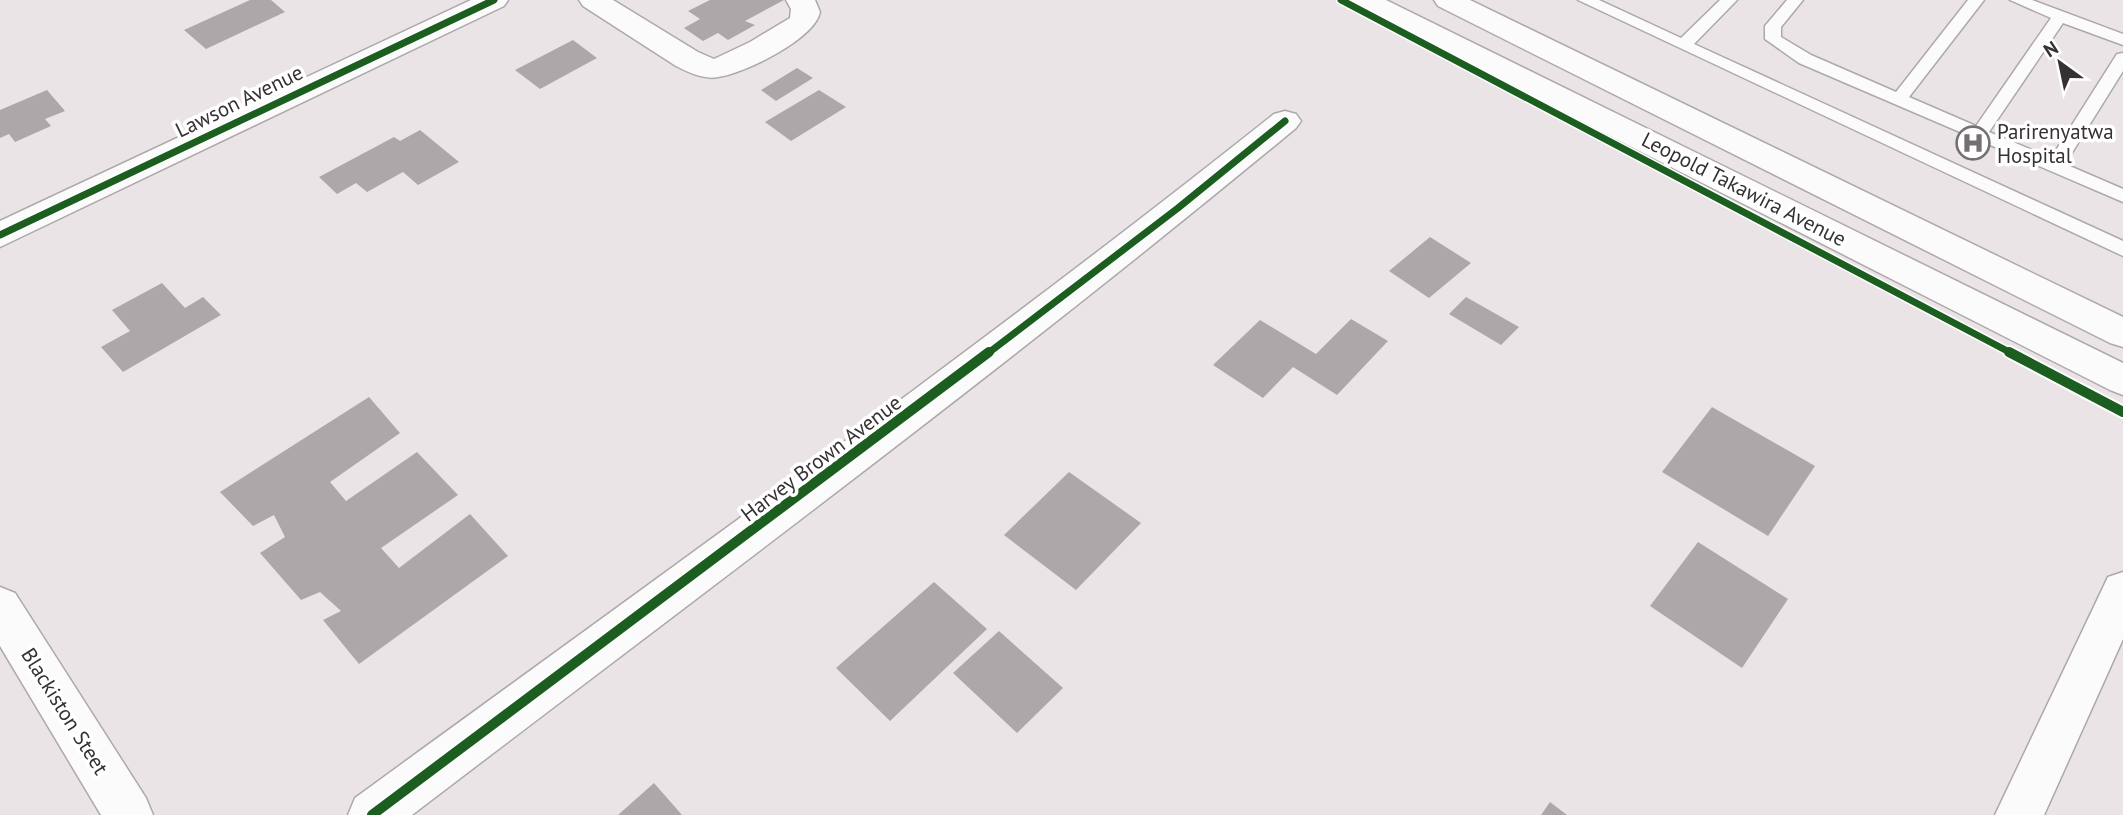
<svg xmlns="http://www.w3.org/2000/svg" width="2123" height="815" font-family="'PT Sans',sans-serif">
<rect width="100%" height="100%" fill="#ebe4e7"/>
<path fill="#aca7a9" d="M 250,0 L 271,0 L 285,12 L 206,49 L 184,30 Z
M 710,0 L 784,0 L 745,21 L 755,25 L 728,40 L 718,33 L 703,41 L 684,28 L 700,19 L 688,11 Z
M 573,40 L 597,58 L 540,89 L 515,70 Z
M 797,68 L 813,78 L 776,101 L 761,90 Z
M 47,90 L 65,111 L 45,119 L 51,126 L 15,142 L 9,134 L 0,138 L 0,110 Z
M 819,90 L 846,107 L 791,141 L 765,122 Z
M 420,130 L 459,162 L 418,185 L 403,172 L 367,192 L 356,183 L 337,194 L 319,177 L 394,137 L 400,141 Z
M 1430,237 L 1471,263 L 1429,298 L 1389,271 Z
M 162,283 L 185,308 L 203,297 L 221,315 L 123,372 L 101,347 L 130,331 L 112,310 Z
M 1466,297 L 1519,327 L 1501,345 L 1449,314 Z
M 1351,319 L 1388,341 L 1337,395 L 1293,367 L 1263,398 L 1213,365 L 1260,320 L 1316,354 Z
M 369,397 L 400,433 L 330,482 L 346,501 L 417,452 L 458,495 L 381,548 L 399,568 L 470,514 L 508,556 L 359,664 L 323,620 L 341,611 L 320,592 L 301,600 L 260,553 L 285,537 L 274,515 L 253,526 L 220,492 Z
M 1712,407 L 1815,466 L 1768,536 L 1662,472 Z
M 1069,472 L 1141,523 L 1076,590 L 1004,535 Z
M 1698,542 L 1788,599 L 1742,668 L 1650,606 Z
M 934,582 L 987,629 L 890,721 L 836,668 Z
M 999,631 L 1063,688 L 1017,733 L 953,673 Z
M 654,783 L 682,815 L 618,815 Z
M 1550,802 L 1567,815 L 1541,815 Z"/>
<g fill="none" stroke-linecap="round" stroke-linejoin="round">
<defs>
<path id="service" d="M 1578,0 L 1599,0 L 1681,38 L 1720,0 L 1737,0 L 1694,44 L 2123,241 L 2123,256 Z
M 1787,0 L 1803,0 L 1781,27 L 1781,37 L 1811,55 L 1896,92 L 1968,0 L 1984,0 L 1909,97 L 1976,126 L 2051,18 L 2010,0 L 2032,0 L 2123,34 L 2123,45 L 2063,23 L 1989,132 L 2051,158 L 2117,54 L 2123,53 L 2123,71 L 2065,164 L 2123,189 L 2123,202 L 1799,63 L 1765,39 L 1765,26 Z"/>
<path id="minor" d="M 471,0 L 508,0 L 504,6 L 0,247 L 0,221 Z
M 579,0 L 613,0 L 698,52 L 714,59 L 750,42 L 790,18 L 791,9 L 786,0 L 815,0 L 820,12 C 815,39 743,74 718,77 C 704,80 688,72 676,66 L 583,6 Z
M 1285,111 L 1296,114 L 1301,121 L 1296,128 C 1009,366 708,589 412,815 L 348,815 L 355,798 C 663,573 975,352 1274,114 Z
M 2123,572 L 2123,639 L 2044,815 L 1995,815 L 2108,577 Z
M 0,587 L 15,593 L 146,798 L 153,815 L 101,815 L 0,646 Z"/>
<path id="secondary" d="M 1350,0 L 1386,0 L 2123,363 L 2123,395 L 2110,390 L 1354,6 Z
M 1434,0 L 1470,0 L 2123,317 L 2123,347 L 2110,343 L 1438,6 Z"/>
</defs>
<use href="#service" stroke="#ada8aa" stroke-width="3"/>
<use href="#minor" stroke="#ada8aa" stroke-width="3"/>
<use href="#secondary" stroke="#ada8aa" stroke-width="3"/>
<use href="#service" fill="#fcfbfb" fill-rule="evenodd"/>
<use href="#minor" fill="#fcfbfb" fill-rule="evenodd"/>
<use href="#secondary" fill="#fcfbfb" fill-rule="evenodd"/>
<defs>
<path id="cycleway-far1" d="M 1341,0 L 2013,354
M 0,235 L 494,0
M 987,354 L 1178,208 L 1285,121"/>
<path id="cycleway" d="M 2009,352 L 2123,412
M 372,815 L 989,352"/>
</defs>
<use href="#cycleway-far1" stroke="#fff" stroke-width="10"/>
<use href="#cycleway" stroke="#fff" stroke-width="14"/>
<use href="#cycleway-far1" stroke="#1b5e20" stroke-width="7"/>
<use href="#cycleway" stroke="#1b5e20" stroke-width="10"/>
</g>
<defs>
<symbol id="hospital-ring" viewBox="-11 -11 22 22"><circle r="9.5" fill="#fff" stroke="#757072" stroke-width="1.5"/><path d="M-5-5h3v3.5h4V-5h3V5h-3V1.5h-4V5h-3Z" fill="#757072"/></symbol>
</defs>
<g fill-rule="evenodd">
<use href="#hospital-ring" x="1954" y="124" width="38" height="38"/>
</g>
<g text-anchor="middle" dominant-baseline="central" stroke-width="7" stroke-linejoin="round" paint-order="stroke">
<g font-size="21" fill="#363133" stroke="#fff">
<text transform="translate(239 101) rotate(-26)">Lawson Avenue</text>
<text transform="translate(1744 189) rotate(27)">Leopold Takawira Avenue</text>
<text transform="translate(821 458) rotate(-37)">Harvey Brown Avenue</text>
<text transform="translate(65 711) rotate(58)">Blackiston Steet</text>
</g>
<g font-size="21" fill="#363133" stroke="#fff" text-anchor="start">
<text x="1997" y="131">Parirenyatwa<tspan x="1997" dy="24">Hospital</tspan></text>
</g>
</g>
<g transform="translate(2060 63) rotate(327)" stroke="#ffffff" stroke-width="5" paint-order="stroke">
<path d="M0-5L12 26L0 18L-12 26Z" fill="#363133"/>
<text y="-10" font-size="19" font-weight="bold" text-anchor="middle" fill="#363133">N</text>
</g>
</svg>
